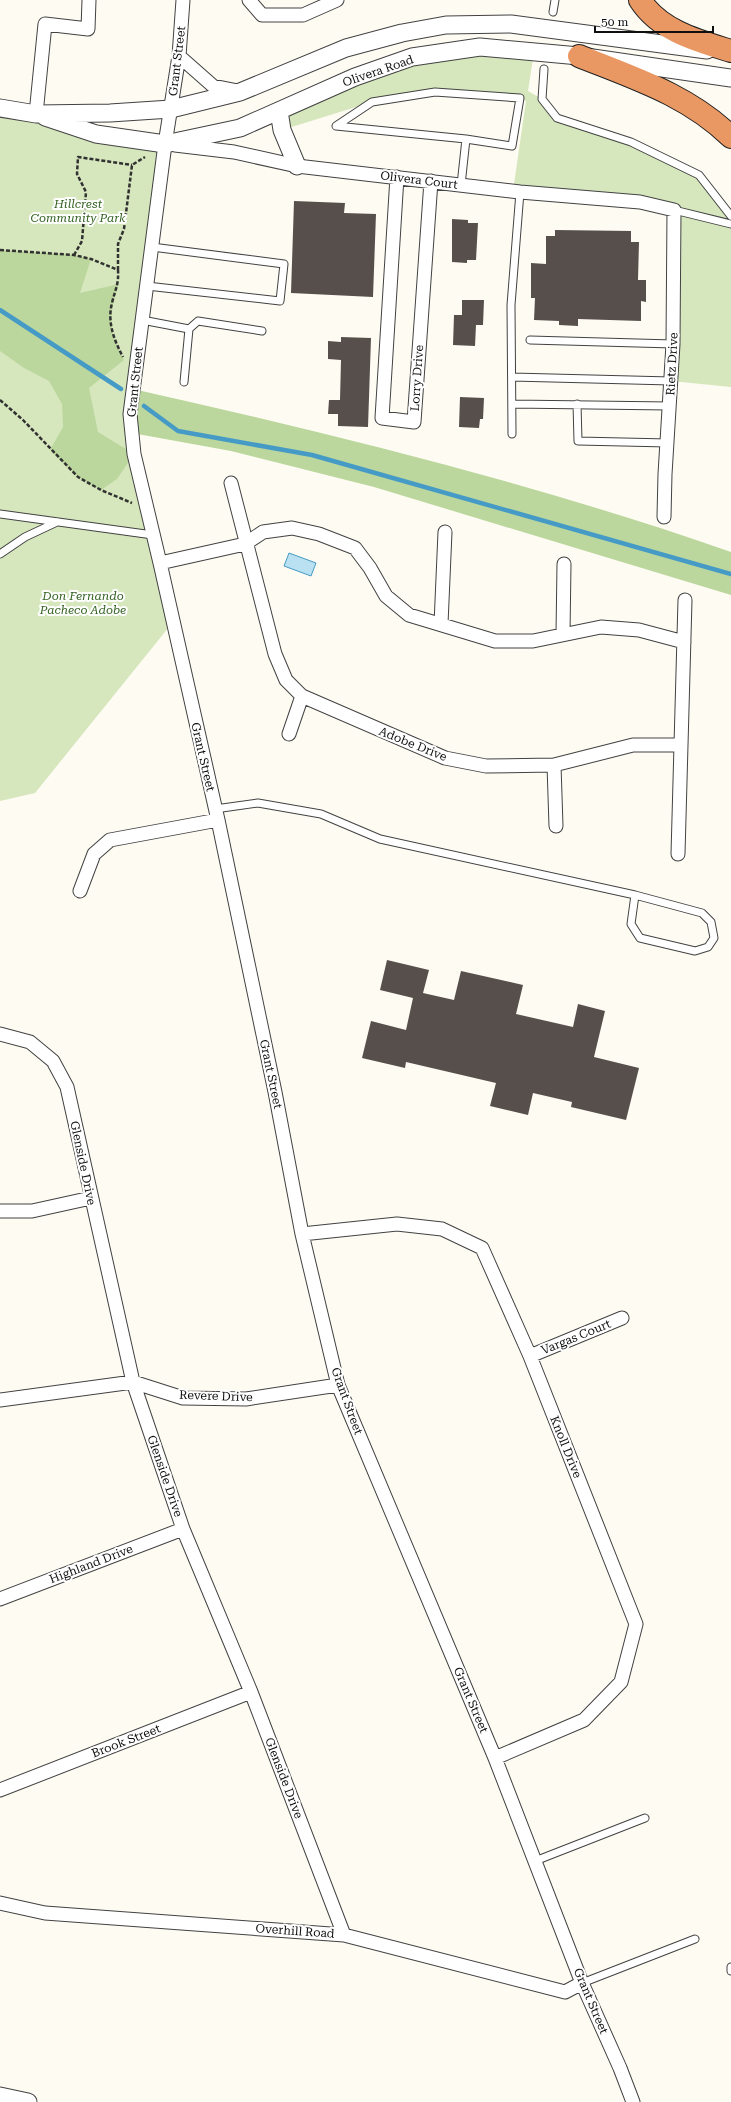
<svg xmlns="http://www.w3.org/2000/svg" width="731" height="2102" font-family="'Roboto Serif',serif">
<rect width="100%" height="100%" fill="#fefbf2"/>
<path fill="#d6e7bd" d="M 534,52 L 528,91 L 542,99 L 557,118 L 631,142 L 699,175 L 731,217 L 731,387 L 671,381 L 674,210 L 513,191 L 526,101 L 520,98 L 435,92 L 372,102 L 282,130 L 279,111 L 412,57 Z
M 0,108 L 165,144 L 130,414 L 173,622 L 35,793 L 0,801 Z"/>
<path fill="#bbd79d" d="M 0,250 L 74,255 L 91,259 L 80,293 L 119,284 C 108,316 108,329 124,360 L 89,388 L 98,432 L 134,454 L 117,479 L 101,490 L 78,477 L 50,450 L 63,427 L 62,404 L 49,381 L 24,368 L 0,351 Z
M 133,389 C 333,434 537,484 731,552 L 731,595 L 374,487 L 231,451 L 132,433 Z"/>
<path fill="#bae1f2" stroke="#459bc5" d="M 289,553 L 316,563 L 311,576 L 284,566 Z"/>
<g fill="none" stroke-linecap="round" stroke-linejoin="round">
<path stroke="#459bc5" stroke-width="4.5" d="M 0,310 L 121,389
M 144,406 L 178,431 L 312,455 L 731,574"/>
</g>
<path fill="#574f4c" d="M 294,201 L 345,203 L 344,213 L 376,214 L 373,297 L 291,293 Z
M 452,219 L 468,220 L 468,223 L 478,223 L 476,260 L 467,260 L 467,263 L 452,262 Z
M 555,230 L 631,231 L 631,242 L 639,242 L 638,280 L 646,280 L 646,302 L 641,301 L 641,321 L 578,319 L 578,326 L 559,325 L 559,321 L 534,320 L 535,298 L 531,298 L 531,263 L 546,264 L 546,236 L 555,236 Z
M 462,300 L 484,300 L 483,325 L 476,325 L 475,346 L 453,345 L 454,315 L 462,315 Z
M 341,337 L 371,338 L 368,427 L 338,426 L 338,414 L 328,414 L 329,400 L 340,400 L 341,360 L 328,359 L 328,341 L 341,342 Z
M 460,397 L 484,398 L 483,419 L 480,419 L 479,428 L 459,427 Z
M 387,960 L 429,970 L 423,993 L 454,1000 L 461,971 L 523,985 L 516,1014 L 573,1027 L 578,1004 L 605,1011 L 594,1057 L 639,1068 L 626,1120 L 571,1107 L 572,1102 L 533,1093 L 528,1115 L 490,1106 L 496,1083 L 406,1062 L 405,1068 L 362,1058 L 371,1021 L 406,1030 L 413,998 L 380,990 Z"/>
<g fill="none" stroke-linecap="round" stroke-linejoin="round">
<defs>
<path id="service" d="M 553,12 L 555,0
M 544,69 L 542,99 L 557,118 L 631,142 L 699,175 L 731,216
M 435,92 L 520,98 L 512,146 L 466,139 L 336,126 L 372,102 Z
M 461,185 L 466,139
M 674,210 L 731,224
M 147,286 L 280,301 L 284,264 L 152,247
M 142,320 L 189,329 L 198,321 L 262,331
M 530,340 L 673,344
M 512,377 L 671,381
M 184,382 L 189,329
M 512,404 L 670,406
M 577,404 L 578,441 L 668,443
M 512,434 L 511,305 L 520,192
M 0,514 L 153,535
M 0,554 L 25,537 L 57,522
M 215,809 L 258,803 L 321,814 L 380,839 L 635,895 L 702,913 L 711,922 L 714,938 L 708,947 L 695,951 L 640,938 L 631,924 L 635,895
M 535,1861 L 645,1818
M 731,1967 L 731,1971
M 582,1983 L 695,1939"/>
<path id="minor" d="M 183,0 L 179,56 L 165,144 L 130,414 L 134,454 L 160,563 L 218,820 L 275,1092 L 302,1234 L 338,1385 L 495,1758 L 582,1983 L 620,2068 L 633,2102
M 249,0 L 262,15 L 303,15 L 337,0
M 179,56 L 213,86 L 238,91
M 36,114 L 45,24 L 88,29 L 89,0
M 175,145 L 234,152 L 297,166 L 520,192 L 640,202 L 674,210 L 673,344 L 665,474 L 664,517
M 397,177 L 382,418 L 414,422 L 431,181
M 231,483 L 275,654 L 286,680 L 302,696 L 445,758 L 486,766 L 554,765 L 633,745 L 681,745
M 160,563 L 245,544 L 263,532 L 292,528 L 319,534 L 355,548 L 370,568 L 386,596 L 409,615 L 495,641 L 533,641 L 601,627 L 639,630 L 684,642
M 441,624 L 445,532
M 563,634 L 564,564
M 289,734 L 302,696
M 554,765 L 556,826
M 678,854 L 685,600
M 80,891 L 94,854 L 110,840 L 218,820
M 0,1034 L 30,1042 L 53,1061 L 67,1087 L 133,1382 L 183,1529 L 251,1692 L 344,1935
M 0,1211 L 32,1211 L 91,1198
M 302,1234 L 397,1224 L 442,1229 L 482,1248 L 530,1356 L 636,1624 L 621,1682 L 584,1720 L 495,1758
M 530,1356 L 622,1318
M 0,1400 L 133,1382 L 183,1398 L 246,1399 L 338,1385
M 0,1599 L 183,1529
M 0,1790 L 251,1692
M 0,1903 L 45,1913 L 344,1935 L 565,1992 L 582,1983"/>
<path id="tertiary" d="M 0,108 L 36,114 L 110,113 L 171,109 L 240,92 L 346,48 L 402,33 L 446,25 L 511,24 L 707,50
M 279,111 L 282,130 L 297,166
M 45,117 L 96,134 L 165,144 L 240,128 L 355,77 L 412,57 L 480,47 L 579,56 L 731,78
M 0,2096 L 28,2102"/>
<path id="motorway" d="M 640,0 C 660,31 698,41 731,51
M 579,56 C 634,78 688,95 731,137"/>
</defs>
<use href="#service" stroke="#424242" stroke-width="9"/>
<use href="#minor" stroke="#424242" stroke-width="15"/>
<use href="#tertiary" stroke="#424242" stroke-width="19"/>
<use href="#motorway" stroke="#202020" stroke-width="24"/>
<path stroke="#313131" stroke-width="2.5" stroke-dasharray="4 2" stroke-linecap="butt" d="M 0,250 L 74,255 L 91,259 L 118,270 C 119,284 115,290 112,303 C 107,322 114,340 123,357
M 74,255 L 82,241 L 86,192 L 77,174 L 78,157 L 132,165
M 118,270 L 118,244 L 124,229 L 132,165 L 145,157
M 0,400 L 23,420 L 78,477 L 101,490 L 132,503"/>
<use href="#service" stroke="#fff" stroke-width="7"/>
<use href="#minor" stroke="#fff" stroke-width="13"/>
<use href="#tertiary" stroke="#fff" stroke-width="17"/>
<use href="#motorway" stroke="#ea9863" stroke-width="22"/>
</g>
<g text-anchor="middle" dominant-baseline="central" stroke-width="4" stroke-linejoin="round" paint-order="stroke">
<g font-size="12" fill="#0f0f0f" stroke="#fff">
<text transform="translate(177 61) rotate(-83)">Grant Street</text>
<text transform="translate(378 71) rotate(-19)">Olivera Road</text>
<text transform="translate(419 180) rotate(7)">Olivera Court</text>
<text transform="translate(672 364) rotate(-87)">Rietz Drive</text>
<text transform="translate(417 378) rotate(-86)">Lorry Drive</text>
<text transform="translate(135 382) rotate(-84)">Grant Street</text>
<text transform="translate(413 744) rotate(22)">Adobe Drive</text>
<text transform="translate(203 757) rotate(77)">Grant Street</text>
<text transform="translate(271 1074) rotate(78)">Grant Street</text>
<text transform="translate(83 1163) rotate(78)">Glenside Drive</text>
<text transform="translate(576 1337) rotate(-22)">Vargas Court</text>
<text transform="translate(216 1396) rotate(2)">Revere Drive</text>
<text transform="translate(347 1401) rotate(70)">Grant Street</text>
<text transform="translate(566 1447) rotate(68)">Knoll Drive</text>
<text transform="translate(165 1476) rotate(71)">Glenside Drive</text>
<text transform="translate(91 1564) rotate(-21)">Highland Drive</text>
<text transform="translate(471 1700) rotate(67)">Grant Street</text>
<text transform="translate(126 1741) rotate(-21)">Brook Street</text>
<text transform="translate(284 1778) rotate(69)">Glenside Drive</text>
<text transform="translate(295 1931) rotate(4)">Overhill Road</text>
<text transform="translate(591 2001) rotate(67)">Grant Street</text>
</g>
<g font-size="12" font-style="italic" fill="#356323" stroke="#fff">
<text x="78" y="204">Hillcrest<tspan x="78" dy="14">Community Park</tspan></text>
<text x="83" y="596">Don Fernando<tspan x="83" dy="14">Pacheco Adobe</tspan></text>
</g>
</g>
<path d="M595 26v6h118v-6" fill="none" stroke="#0f0f0f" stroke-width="2"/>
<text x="601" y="26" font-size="12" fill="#0f0f0f" stroke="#ffffff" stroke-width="3" paint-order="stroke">50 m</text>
</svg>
